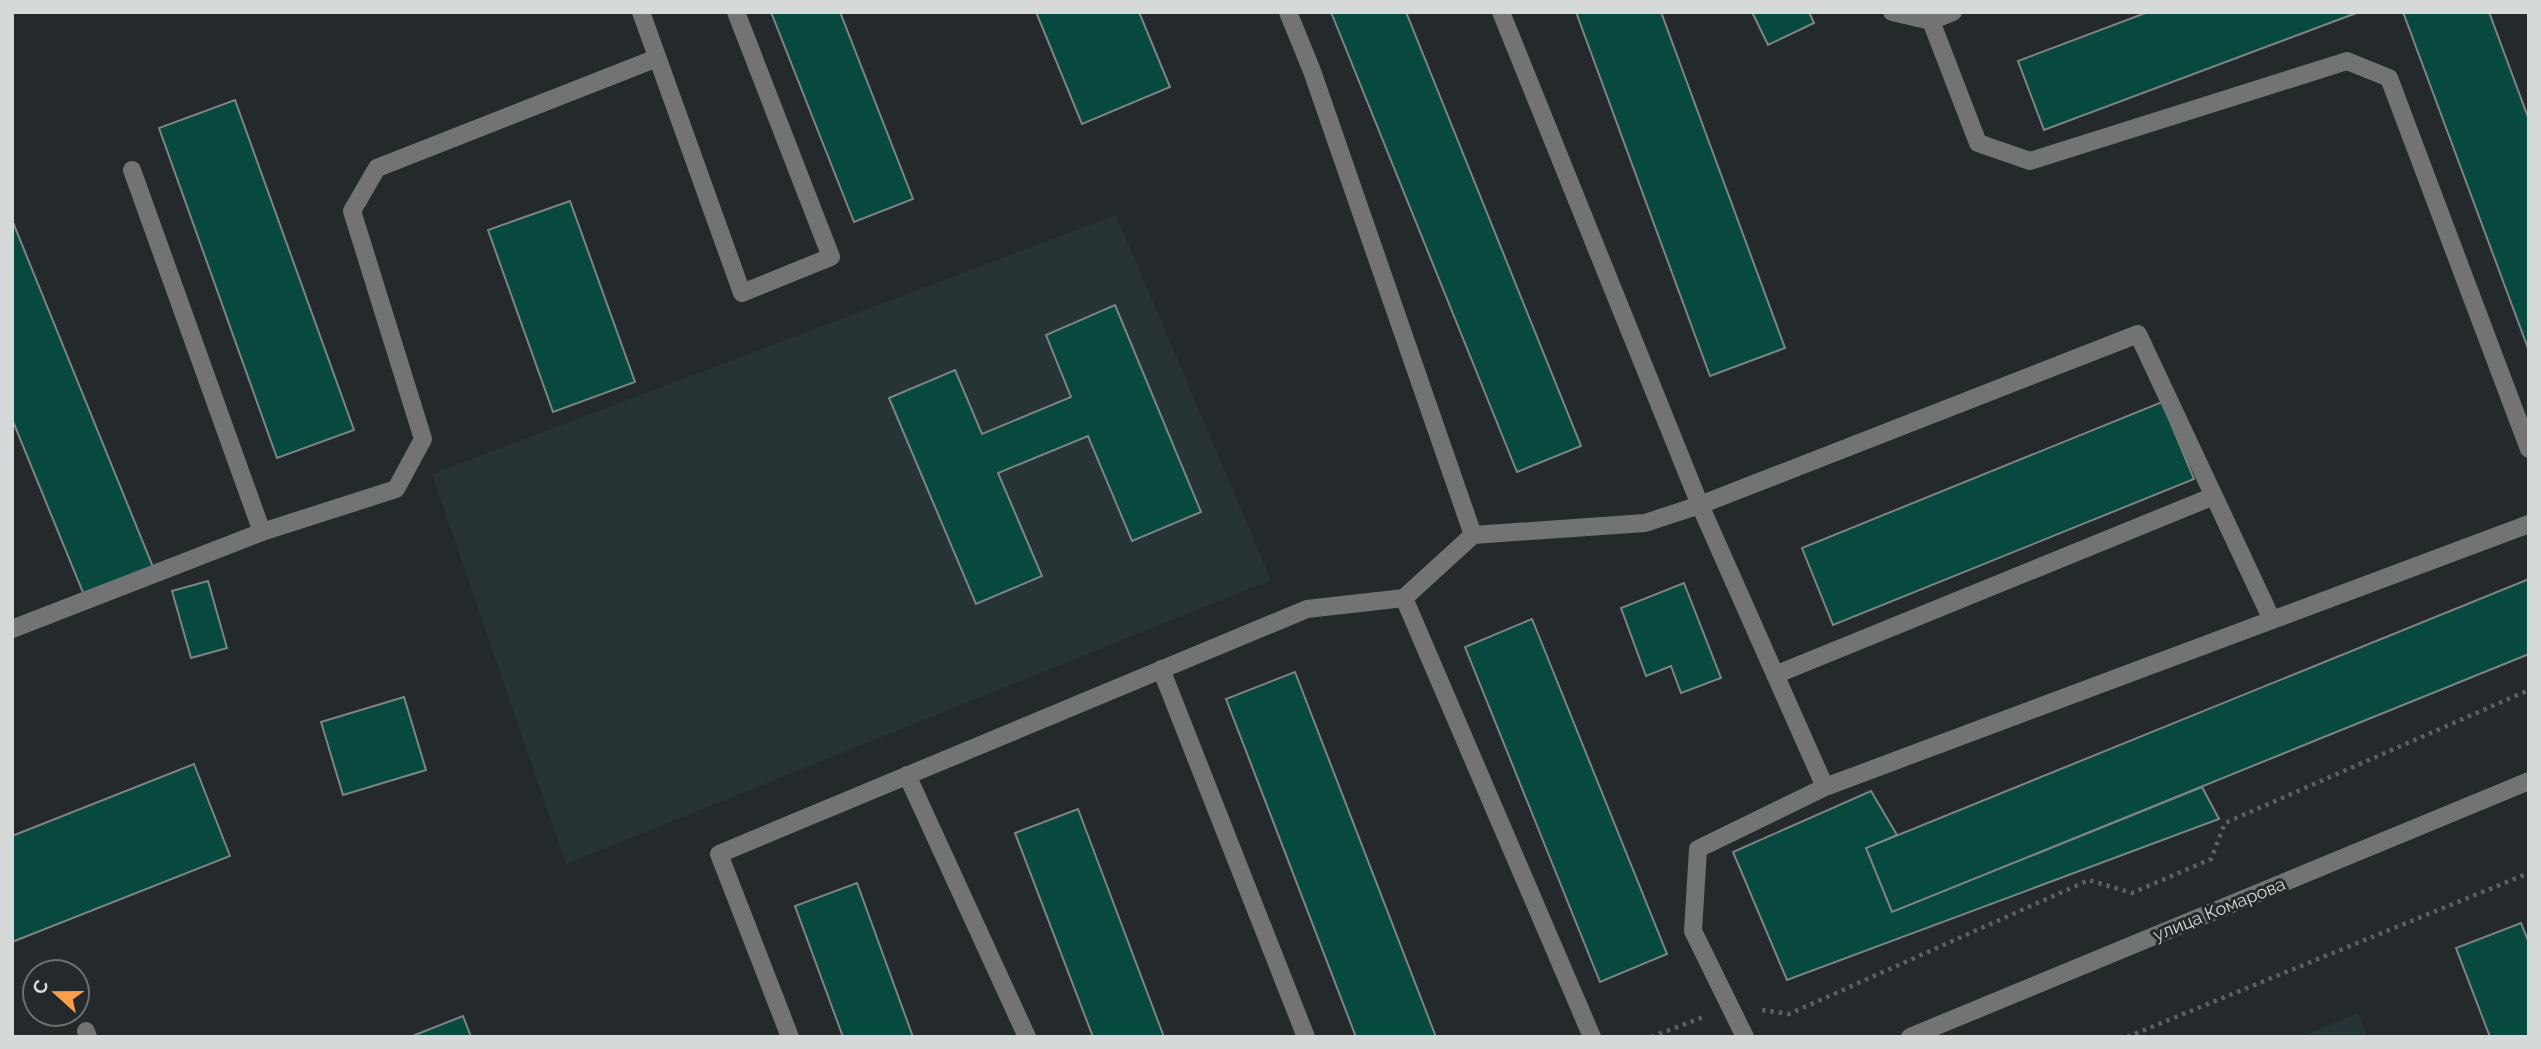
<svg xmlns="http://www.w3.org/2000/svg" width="2541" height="1049" font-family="Raleway,sans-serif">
<rect width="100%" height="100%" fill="#242a2b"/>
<path fill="#263436" d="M 1116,215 L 1271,580 L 566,864 L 432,474 Z
M 2358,1013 L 2368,1037 L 2301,1037 Z"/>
<path fill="#07493e" stroke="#7d8482" stroke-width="2" d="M 771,12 L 840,12 L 913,199 L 854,222 Z
M 1036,12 L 1139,12 L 1170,87 L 1082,124 Z
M 1331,12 L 1406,12 L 1581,446 L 1517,472 Z
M 1576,12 L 1661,12 L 1785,348 L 1710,376 Z
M 1756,12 L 1809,12 L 1814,23 L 1768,45 L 1753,14 Z
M 2148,12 L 2359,12 L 2044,130 L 2018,61 Z
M 2403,12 L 2489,12 L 2529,120 L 2529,351 Z
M 235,100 L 354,430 L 277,458 L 159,128 Z
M 570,201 L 635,382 L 553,412 L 488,230 Z
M 12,220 L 153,567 L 84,595 L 12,419 Z
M 1115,305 L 1201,512 L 1132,541 L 1088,436 L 998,473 L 1042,576 L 976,604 L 889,398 L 955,370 L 982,434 L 1071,397 L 1046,335 Z
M 2162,402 L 2194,479 L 1833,625 L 1802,548 Z
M 2529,579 L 2529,654 L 1892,912 L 1866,848 Z
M 208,581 L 227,648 L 191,658 L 172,591 Z
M 1684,583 L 1721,678 L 1681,693 L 1671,666 L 1646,676 L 1621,608 Z
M 1532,619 L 1667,954 L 1600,982 L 1465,647 Z
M 1295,672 L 1436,1037 L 1356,1037 L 1226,699 Z
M 404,697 L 426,770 L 343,795 L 321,722 Z
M 194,764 L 230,856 L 12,942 L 12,836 Z
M 2202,787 L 2219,819 L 1787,980 L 1733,852 L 1871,791 L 1897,835 L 1866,848 L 1892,912 Z
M 1078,809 L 1164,1037 L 1093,1037 L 1015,833 Z
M 857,883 L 913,1037 L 843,1037 L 795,906 Z
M 2521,923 L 2529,943 L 2529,1037 L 2490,1037 L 2456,948 Z
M 463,1016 L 471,1037 L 410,1037 Z"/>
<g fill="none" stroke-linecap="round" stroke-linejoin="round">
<path stroke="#5b6162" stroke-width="4.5" stroke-dasharray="3.5 5" stroke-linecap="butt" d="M 1762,1010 L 1789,1014 L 2089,880 L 2132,893 L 2211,859 L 2225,823 L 2529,690
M 1651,1037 L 1706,1016
M 2127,1037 L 2529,873"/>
<path stroke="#717375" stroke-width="18" d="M 641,12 L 742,293 L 831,257 L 736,12
M 1288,12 L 1312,71 L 1473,535 L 1404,598 L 1592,1037
M 1501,12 L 1700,505 L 2138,334 L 2272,620 L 2529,524
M 1892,12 L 1931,21
M 1953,12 L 1931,21 L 1978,143 L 2030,161 L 2347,61 L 2389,78 L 2529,449
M 132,170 L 262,532
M 1473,535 L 1645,523 L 1700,505 L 1825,787 L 2272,620
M 12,629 L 262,532 L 396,489 L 423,439 L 352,211 L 377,168 L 657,58
M 1161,669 L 1306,1037
M 1775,675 L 2214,496
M 907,775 L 1027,1037
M 86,1031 L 88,1037
M 790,1037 L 719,854 L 1307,609 L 1404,598
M 1745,1037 L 1693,931 L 1698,849 L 1825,787
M 1910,1037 L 2529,781"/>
</g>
<g text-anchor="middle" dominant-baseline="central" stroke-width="6" stroke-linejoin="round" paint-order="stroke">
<g font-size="18" fill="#d5d9da" stroke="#242a2b">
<text transform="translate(2219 909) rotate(-22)">улица Комарова</text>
</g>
</g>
<rect width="2541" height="1049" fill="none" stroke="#d5d9da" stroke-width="28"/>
<g transform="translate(56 993) rotate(291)"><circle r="33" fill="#242a2b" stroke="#6b7071" stroke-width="2"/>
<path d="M0-5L12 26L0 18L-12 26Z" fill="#fa9f4e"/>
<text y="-10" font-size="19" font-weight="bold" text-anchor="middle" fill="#d5d9da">С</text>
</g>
</svg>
